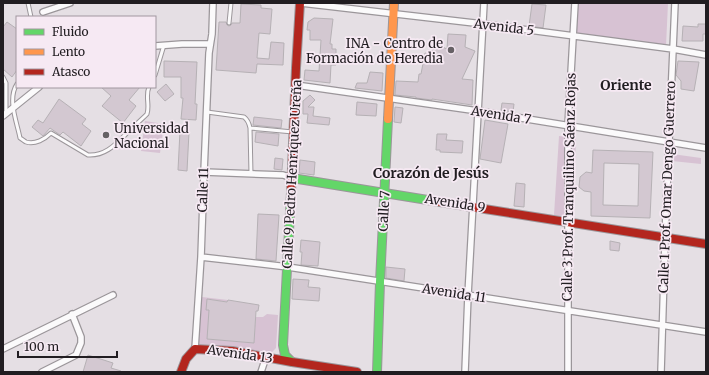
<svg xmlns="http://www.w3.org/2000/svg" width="709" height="375" font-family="Merriweather,serif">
<rect width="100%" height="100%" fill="#e5dfe4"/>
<path fill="#d7c2d3" d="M 578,3 L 668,3 L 666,46 L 576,34 Z
M 145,121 L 164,124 L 160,153 L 141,151 Z
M 559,136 L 576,138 L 573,218 L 554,215 Z
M 672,154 L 701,158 L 701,164 L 672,161 Z
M 202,297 L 228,300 L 227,302 L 207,299 L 209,310 L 208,339 L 253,343 L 256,317 L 263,317 L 267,314 L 278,315 L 276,348 L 271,353 L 197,345 Z"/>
<path fill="#d3c8d1" stroke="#b6b1b5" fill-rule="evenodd" d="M 241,4 L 261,5 L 261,8 L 272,9 L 270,34 L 259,33 L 257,58 L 269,59 L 271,42 L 284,43 L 283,65 L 257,64 L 256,73 L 216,70 L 219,22 L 226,22 L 227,25 L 229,26 L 231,25 L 232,23 L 240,23 Z
M 532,4 L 546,5 L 543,28 L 529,26 Z
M 314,18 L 333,19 L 330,44 L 332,44 L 332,49 L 336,49 L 336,65 L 331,65 L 330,83 L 304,80 L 305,70 L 319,71 L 321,40 L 310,40 L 310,30 L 307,30 L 308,22 Z
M 7,22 L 17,29 L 17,70 L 12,77 L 3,69 L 3,27 Z
M 698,24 L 706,24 L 706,34 L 703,34 L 703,41 L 682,41 L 683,26 L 698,27 Z
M 448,34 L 466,35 L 465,47 L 475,51 L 462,79 L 473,80 L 472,105 L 432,99 L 432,100 L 416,98 L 416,97 L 395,95 L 396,81 L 418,82 L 419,74 L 421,74 L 425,53 L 430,54 L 436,44 L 447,49 Z
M 164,61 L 197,62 L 195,104 L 197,104 L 196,120 L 181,119 L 183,98 L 181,98 L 181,77 L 164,77 Z
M 678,61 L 699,62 L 694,91 L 681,89 L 681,81 L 676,75 Z
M 370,72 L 383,73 L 382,91 L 355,88 L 357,83 L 367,83 Z
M 166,84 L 174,94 L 165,101 L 157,92 Z
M 101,87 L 140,87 L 129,100 L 136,106 L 123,123 L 102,106 L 111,96 Z
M 310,95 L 315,100 L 308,107 L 314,107 L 313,116 L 330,118 L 329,125 L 307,123 L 308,114 L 303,114 L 303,101 Z
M 59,99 L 86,119 L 82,124 L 91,131 L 81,146 L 63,132 L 60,135 L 50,128 L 43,136 L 32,127 L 38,120 L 43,123 Z
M 357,102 L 377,104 L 376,116 L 356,115 Z
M 502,103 L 514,104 L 513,112 L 501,110 Z
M 395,107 L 403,108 L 401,123 L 394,122 Z
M 254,117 L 282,120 L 281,128 L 253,125 Z
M 485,120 L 508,124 L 501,163 L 480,159 Z
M 180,131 L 189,132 L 187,171 L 178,170 Z
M 256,132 L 279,134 L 278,146 L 255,142 Z
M 437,134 L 447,134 L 446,140 L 463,141 L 462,153 L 440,152 L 440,150 L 436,150 Z
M 593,150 L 653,152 L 650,218 L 591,216 L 591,192 L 584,191 L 579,187 L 580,177 L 586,172 L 592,173 ZM 604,163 L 639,164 L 638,206 L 603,205 Z
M 275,158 L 283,159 L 282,170 L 274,169 Z
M 300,160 L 315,162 L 314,175 L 299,173 Z
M 516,183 L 525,184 L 524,207 L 514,206 Z
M 258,214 L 279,215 L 276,261 L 256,259 Z
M 301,240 L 320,242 L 318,266 L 301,265 L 302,252 L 300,252 Z
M 610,241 L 620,243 L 619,251 L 610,250 Z
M 386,267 L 405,269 L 404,281 L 386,278 Z
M 293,279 L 309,280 L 308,287 L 320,288 L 319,301 L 292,299 Z
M 207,299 L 227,302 L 228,300 L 259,305 L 258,311 L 256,311 L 254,343 L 207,339 L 209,310 L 206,310 Z
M 88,355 L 113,363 L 111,368 L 121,371 L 121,372 L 83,372 Z"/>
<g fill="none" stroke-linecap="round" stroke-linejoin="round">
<defs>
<path id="lane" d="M 28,3 L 31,17
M 229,23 L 231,3
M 155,75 L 164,45
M 3,77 L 6,83 L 6,114
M 17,84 C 7,99 17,122 20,138 C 22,139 24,141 26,142 C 35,145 45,139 51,133 L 88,155 C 105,156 115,145 126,134 C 133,127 140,121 147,114 C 150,105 145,96 149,87
M 207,112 L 244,117 C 248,120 249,123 250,128 L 251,174
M 250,128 L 293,132"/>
<path id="street" d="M 301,3 L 483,24 L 673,49 L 706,55
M 43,12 L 70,3
M 155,46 L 182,44 L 210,44
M 296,85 L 478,111 L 706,148
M 3,116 L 39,87
M 204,172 L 283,175 L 292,178
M 201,257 L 288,267 L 706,332
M 3,349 L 113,295
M 195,349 L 201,257 L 204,172 L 209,53 L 212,34 L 213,3
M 42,372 L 76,355 L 81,343 L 81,337 L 72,314
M 261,372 L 266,357
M 465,372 L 468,295 L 484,3
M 568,372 L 568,125 L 575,3
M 661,372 L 666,211 L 675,3"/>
<path id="fast" d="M 292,178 L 440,202
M 291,193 L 283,345 L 285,355 L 292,362
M 377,372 L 380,282 L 388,119"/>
<path id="slow" d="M 388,119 L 394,3"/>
<path id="jam" d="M 291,193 L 296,68 L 300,3
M 440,202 L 706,244
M 181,372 L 186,359 L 195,349 L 232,351 L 292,362 L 357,372"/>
</defs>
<use href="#lane" stroke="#9b969a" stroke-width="5"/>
<use href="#street" stroke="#9b969a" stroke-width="8"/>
<use href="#fast" stroke="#9b969a" stroke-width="10"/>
<use href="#slow" stroke="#9b969a" stroke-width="10"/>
<use href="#jam" stroke="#9b969a" stroke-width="10"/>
<use href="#lane" stroke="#fbfafb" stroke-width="3"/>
<use href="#street" stroke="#fbfafb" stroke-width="5.5"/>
<use href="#fast" stroke="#63d668" stroke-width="8"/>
<use href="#slow" stroke="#ff974d" stroke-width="8"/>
<use href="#jam" stroke="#b3261e" stroke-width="8"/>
</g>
<g fill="#666165" stroke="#f6e9f3" stroke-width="1.5">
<circle cx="451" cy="50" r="4"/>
<circle cx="106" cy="135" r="4"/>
</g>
<g text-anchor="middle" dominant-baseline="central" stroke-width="3.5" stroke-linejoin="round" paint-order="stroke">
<g font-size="13" fill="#211d21" stroke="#f6e9f3">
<text transform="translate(504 27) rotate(7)">Avenida 5</text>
<text transform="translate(501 115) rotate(9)">Avenida 7</text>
<text transform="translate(292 174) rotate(-87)">Calle 9 Pedro Henríquez Ureña</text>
<text transform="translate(569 187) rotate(-89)">Calle 3 Prof. Tranquilino Sáenz Rojas</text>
<text transform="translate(667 187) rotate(-88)">Calle 1 Prof. Omar Dengo Guerrero</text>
<text transform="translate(203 190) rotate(-88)">Calle 11</text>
<text transform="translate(455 203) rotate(9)">Avenida 9</text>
<text transform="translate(384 211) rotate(-87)">Calle 7</text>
<text transform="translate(454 293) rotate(9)">Avenida 11</text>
<text transform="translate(240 354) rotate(8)">Avenida 13</text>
</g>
<g font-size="13" fill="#211d21" stroke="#f6e9f3" text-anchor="end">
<text x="443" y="43">INA - Centro de<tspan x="443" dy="15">Formación de Heredia</tspan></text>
<text x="114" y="128" text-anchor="start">Universidad<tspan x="114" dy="15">Nacional</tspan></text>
</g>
<g font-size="14" font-weight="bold" fill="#211d21" stroke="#f6e9f3">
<text x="626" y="85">Oriente</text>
<text x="431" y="173">Corazón de Jesús</text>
</g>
</g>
<rect width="709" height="375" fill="none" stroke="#211d21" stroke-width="8"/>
<rect x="16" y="16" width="140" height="72" fill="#f6e9f3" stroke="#a1979f"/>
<rect x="24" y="29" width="20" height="6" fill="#63d668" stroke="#a1979f"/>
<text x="52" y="36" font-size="12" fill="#211d21">Fluido</text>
<rect x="24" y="49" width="20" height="6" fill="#ff974d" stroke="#a1979f"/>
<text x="52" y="56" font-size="12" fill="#211d21">Lento</text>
<rect x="24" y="69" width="20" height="6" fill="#b3261e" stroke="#a1979f"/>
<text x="52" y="76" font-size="12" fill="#211d21">Atasco</text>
<path d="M18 351v6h99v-6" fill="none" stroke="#211d21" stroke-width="2"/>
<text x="24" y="351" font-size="12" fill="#211d21" stroke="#f6e9f3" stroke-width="3" paint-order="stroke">100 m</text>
</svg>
